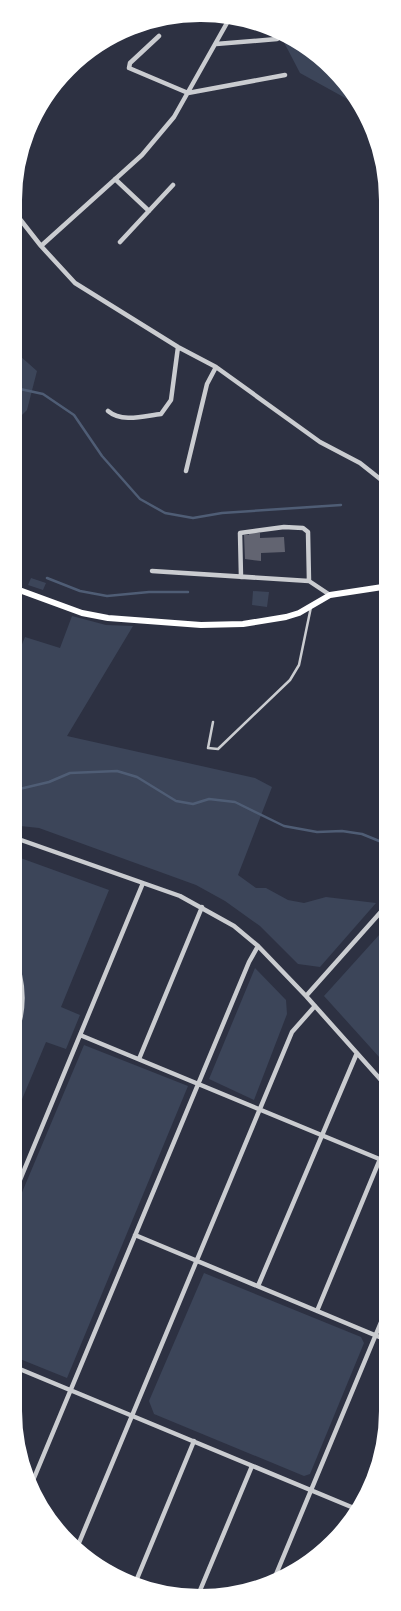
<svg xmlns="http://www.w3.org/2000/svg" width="401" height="1611" font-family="Raleway,sans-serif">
<rect width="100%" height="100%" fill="#2d3142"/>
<path fill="#3c4559" d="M 276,27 L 285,30 L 335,66 L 367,110 L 300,73 Z
M 11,348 L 37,371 L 27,410 L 11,426 Z
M 31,578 L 46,583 L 43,590 L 28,585 Z
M 253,591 L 269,592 L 267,607 L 252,605 Z
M 72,616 L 106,625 L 133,626 L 67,736 L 255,778 L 272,787 L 238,875 L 256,888 L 266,888 L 288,900 L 304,903 L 326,897 L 376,903 L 320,967 L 298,964 L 260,926 L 225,901 L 196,885 L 39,828 L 11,825 L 11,671 L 25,637 L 60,648 Z
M 15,856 L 109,890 L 61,1007 L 80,1015 L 66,1049 L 46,1042 L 10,1128 L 11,1024 L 14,1002 L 11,967 L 11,858 Z
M 389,924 L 389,1068 L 324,996 Z
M 255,968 L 286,1000 L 287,1014 L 254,1100 L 209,1079 Z
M 84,1045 L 188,1086 L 67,1378 L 10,1355 L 10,1221 Z
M 204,1273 L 361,1337 L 364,1343 L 310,1474 L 304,1476 L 154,1414 L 149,1401 Z"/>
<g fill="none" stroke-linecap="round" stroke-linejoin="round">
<path stroke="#4f5d75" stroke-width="2.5" d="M 11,387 L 43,394 L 74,415 L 102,456 L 140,499 L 165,513 L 193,518 L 222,513 L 341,505
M 11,555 L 14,557
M 47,578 L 80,591 L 107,596 L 149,592 L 188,592
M 11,791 L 49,782 L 70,773 L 117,771 L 137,777 L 176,801 L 193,804 L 209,799 L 235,802 L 284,826 L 317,832 L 342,831 L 362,834 L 389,845"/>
</g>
<path fill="#626471" d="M 249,533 L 260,533 L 260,538 L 284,537 L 285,552 L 261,553 L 261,561 L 245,559 L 244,535 L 249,535 Z"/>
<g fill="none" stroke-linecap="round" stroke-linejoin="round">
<path stroke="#caccd0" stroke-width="2.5" d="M 213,722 L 208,748 L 218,749 L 290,680 L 299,665 L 311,607"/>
<path stroke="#caccd0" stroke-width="4" d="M 10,1046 C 28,1014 25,979 11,947"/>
<path stroke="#caccd0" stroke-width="4.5" d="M 159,36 L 130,63 L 129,68 L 188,93 L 285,75
M 216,44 L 277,39
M 115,179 L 149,211
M 12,209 L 41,246 L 75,283 L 178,347 L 216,367 L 320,442 L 360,463 L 389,486
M 120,242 L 173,185
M 41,246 L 142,155 L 174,117 L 232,14
M 108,411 C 122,423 144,416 161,414 L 171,400 L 178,347
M 186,471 L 207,384 L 216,367
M 152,571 L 309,581 L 330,595
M 241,577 L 240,533 L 284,527 L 303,528 L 308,532 L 309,581
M 11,840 L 21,840 L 180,896 L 234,926 L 258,946 L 306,996 L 389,1089
M 306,996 L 387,905
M 80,1035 L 389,1163
M 139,1059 L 202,907
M 10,1184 L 17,1187
M 10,1204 L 143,883
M 135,1235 L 389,1341
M 258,1286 L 357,1053
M 317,1311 L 380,1159
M 10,1365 L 361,1511
M 29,1490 L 249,962 L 258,946
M 76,1550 L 292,1032 L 315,1006
M 272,1584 L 389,1303
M 134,1586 L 194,1441
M 196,1600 L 252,1466"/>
<path stroke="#fff" stroke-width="6" d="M 11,587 L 82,613 L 108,618 L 201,625 L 243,624 L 286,617 L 299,613 L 330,595 L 389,586
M 11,642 L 15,634 L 11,622"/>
</g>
<path d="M0 0H401V1611H0ZM200 19H201A181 181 0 0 1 382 200V1411A181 181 0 0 1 201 1592H200A181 181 0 0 1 19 1411V200A181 181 0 0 1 200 19Z" fill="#fff" fill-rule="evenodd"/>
<path fill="none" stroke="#fff" stroke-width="6" d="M200 19H201A181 181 0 0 1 382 200V1411A181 181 0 0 1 201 1592H200A181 181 0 0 1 19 1411V200A181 181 0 0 1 200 19Z"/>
</svg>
